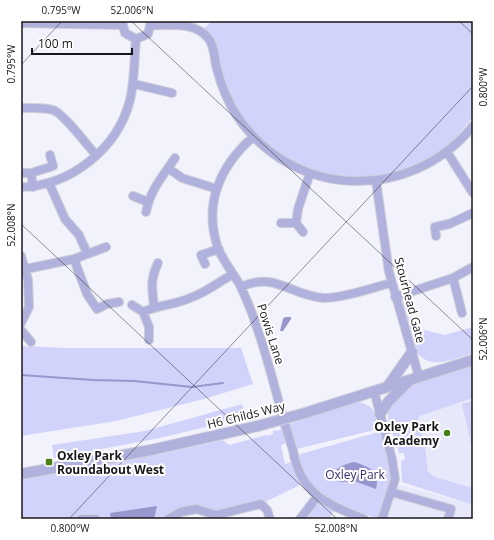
<svg xmlns="http://www.w3.org/2000/svg" width="494" height="540" font-family="'Open Sans',sans-serif">
<rect width="100%" height="100%" fill="#f2f2fd"/>
<path fill="#e8e8fb" d="M 473,398 L 473,488 L 435,477 L 428,472 L 425,446 L 418,419 L 420,416 Z
M 397,484 L 473,505 L 473,519 L 416,519 L 404,516 L 403,519 L 386,519 Z"/>
<path fill="#d2d3fa" d="M 212,21 L 473,21 L 473,117 C 460,133 446,151 427,161 C 421,165 412,167 404,169 C 346,190 278,170 243,118 C 225,92 215,58 203,29 Z
M 402,298 L 412,327 L 445,335 L 473,327 L 473,353 C 453,359 429,372 415,350 L 399,300 Z
M 21,346 L 67,348 L 241,348 L 253,384 L 204,399 L 116,421 L 21,436 Z
M 473,364 L 473,398 L 420,416 L 418,419 L 425,446 L 428,472 L 435,477 L 473,488 L 473,505 L 402,482 L 401,461 L 405,459 L 404,453 L 399,453 C 397,444 387,423 388,414 C 391,383 449,372 473,364 Z
M 473,401 L 473,448 L 472,448 L 462,404 Z
M 357,402 C 374,405 376,413 382,428 L 293,450 L 290,442 L 281,445 L 285,464 L 299,460 L 297,455 L 382,431 L 389,463 L 391,482 L 378,519 L 338,504 L 329,519 L 302,519 L 321,494 L 308,481 L 261,504 L 216,515 L 196,509 L 168,519 L 21,519 L 21,478 L 156,455 L 223,440 L 229,445 L 266,435 L 267,436 L 273,434 L 273,431 L 281,430 L 280,427 Z
M 242,404 L 247,417 L 160,438 L 54,458 L 52,445 L 145,431 Z"/>
<path fill="#9897cd" d="M 285,317 L 291,317 L 291,319 L 283,331 L 280,331 L 283,319 Z
M 355,462 C 371,468 380,471 376,489 L 354,481 L 340,482 L 331,475 C 336,468 346,463 355,462 Z
M 157,506 L 154,519 L 111,519 L 110,513 Z"/>
<g fill="none" stroke-linecap="round" stroke-linejoin="round">
<path stroke="#9897cd" stroke-width="2" d="M 21,375 L 93,380 L 134,381 L 192,387 L 223,383"/>
<defs>
<path id="minor" d="M 122,21 L 125,33 L 136,39 L 148,34 L 151,21
M 21,23 L 122,25
M 151,25 C 170,26 194,21 208,38 C 215,46 214,59 217,69 C 221,85 228,102 237,116 C 293,199 410,203 473,126
M 134,84 L 172,93
M 21,108 C 31,108 43,107 53,110 C 63,113 87,145 96,155
M 253,137 C 220,166 203,204 218,248 C 223,261 233,273 240,285 C 246,298 252,311 256,325 C 271,366 279,409 293,450 C 300,494 327,504 364,519
M 447,152 L 473,193
M 168,168 L 182,178 L 217,189
M 21,173 L 31,173 L 33,187
M 31,173 L 53,166 L 50,155
M 376,181 L 389,272 L 419,377
M 49,183 L 65,219 L 79,235 L 87,253
M 21,187 C 71,186 118,148 130,100 C 135,80 134,59 136,39
M 133,196 L 148,202
M 146,212 C 150,190 163,176 175,158
M 281,223 L 296,223 L 303,232
M 296,223 L 298,209 L 310,173
M 436,236 L 435,227 L 449,224 L 473,213
M 21,256 L 28,280 L 29,307 L 21,323
M 74,259 L 87,294 L 97,309 L 107,304 L 119,302
M 205,264 L 201,255 L 219,249
M 26,269 L 74,259 L 106,247
M 453,278 L 462,313
M 241,287 C 275,271 291,296 324,298 C 344,298 372,288 391,283
M 395,297 L 453,278 L 473,267
M 132,305 L 143,312 C 158,305 174,305 190,298 C 205,293 219,282 233,274
M 154,306 C 152,288 150,280 158,263
M 143,312 L 149,327 L 149,340
M 21,330 L 31,342
M 374,391 L 392,459 L 395,479 L 382,519
M 391,492 L 451,509 L 448,519
M 81,519 L 96,519
M 168,519 L 181,512 L 196,509 L 216,515 L 261,504 L 267,510 L 270,519
M 300,519 L 317,497"/>
<path id="tertiary" d="M 388,386 L 412,352
M 305,413 L 473,360
M 380,414 L 388,402 L 409,381
M 21,474 L 151,450 L 258,426"/>
</defs>
<use href="#minor" stroke="#cfcfd9" stroke-width="10"/>
<use href="#tertiary" stroke="#cfcfd9" stroke-width="12"/>
<use href="#minor" stroke="#b1b1dd" stroke-width="8"/>
<use href="#tertiary" stroke="#b1b1dd" stroke-width="10"/>
<defs>
<path id="tertiary-bridge" d="M 258,426 L 305,413"/>
</defs>
<use href="#tertiary-bridge" stroke="#cfcfd9" stroke-width="12" stroke-linecap="butt"/>
<use href="#tertiary-bridge" stroke="#b1b1dd" stroke-width="10"/>
</g>
<path fill="none" stroke="#17171b" stroke-width="1" stroke-opacity="0.45" d="M 131,21 L 473,340M 459,21 L 473,34M 21,65 L 62,21M 21,224 L 337,519M 69,519 L 473,86"/>
<g fill="#497f14" stroke="#fff" stroke-width="1.5">
<circle cx="447" cy="433" r="4"/>
<rect x="45" y="458" width="8" height="8" rx="2"/>
</g>
<g text-anchor="middle" dominant-baseline="central" stroke-width="4" stroke-linejoin="round" paint-order="stroke">
<g font-size="12" fill="#17171b" stroke="#fff">
<text transform="translate(410 300) rotate(75)">Stourhead Gate</text>
<text transform="translate(271 334) rotate(72)">Powis Lane</text>
<text transform="translate(246 415) rotate(-14)">H6 Childs Way</text>
</g>
<g font-size="12" font-weight="bold" fill="#17171b" stroke="#fff" text-anchor="end">
<text x="439" y="426">Oxley Park<tspan x="439" dy="14">Academy</tspan></text>
<text x="57" y="455" text-anchor="start">Oxley Park<tspan x="57" dy="14">Roundabout West</tspan></text>
</g>
<g font-size="12" fill="#332a6b" stroke="#fff">
<text x="355" y="474">Oxley Park</text>
</g>
</g>
<rect width="494" height="540" fill="none" stroke="#ffffff" stroke-width="44"/>
<path d="M32 48v6h100v-6" fill="none" stroke="#17171b" stroke-width="2"/>
<text x="38" y="48" font-size="12" fill="#17171b" stroke="#ffffff" stroke-width="3" paint-order="stroke">100 m</text>
<rect x="22" y="22" width="450" height="496" fill="none" stroke="#17171b" stroke-width="1.5"/>
<g font-size="10" text-anchor="middle" fill="#17171b">
<text x="61" y="14">0.795°W</text>
<text x="132" y="14">52.006°N</text>
<text transform="translate(11 64) rotate(-90)" y="4">0.795°W</text>
<text transform="translate(483 87) rotate(-90)" y="4">0.800°W</text>
<text transform="translate(11 225) rotate(-90)" y="4">52.008°N</text>
<text transform="translate(483 339) rotate(-90)" y="4">52.006°N</text>
<text x="70" y="532">0.800°W</text>
<text x="336" y="532">52.008°N</text>
</g>
</svg>
